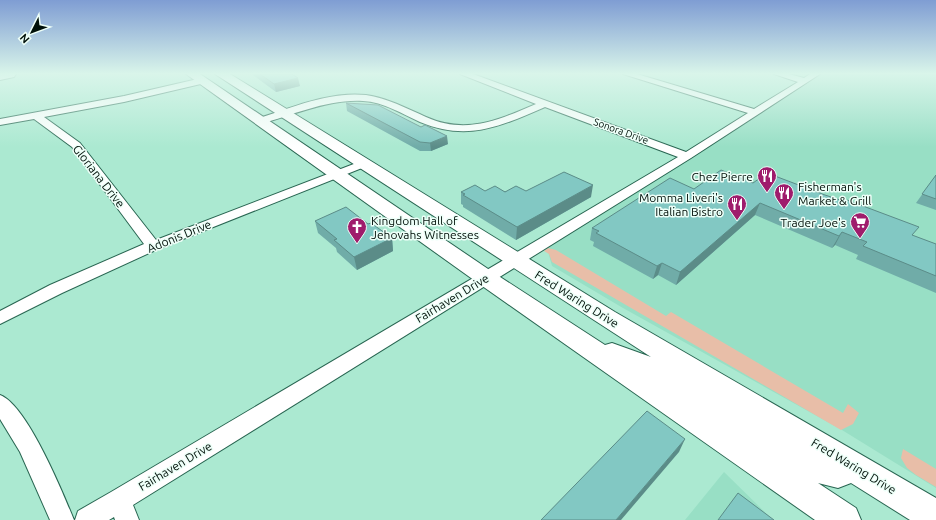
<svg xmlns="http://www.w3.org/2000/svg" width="936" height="520" font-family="Ubuntu,sans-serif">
<rect width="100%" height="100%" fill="#abe9d1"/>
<path fill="#98dfc5" d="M 817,74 L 936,74 L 936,488 L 842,430 L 623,308 L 552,266 L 546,244 Z
M 724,472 L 773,520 L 685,520 Z"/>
<path fill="#e8bea8" d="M 548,248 L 556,250 L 666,316 L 671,312 L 843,413 L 848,404 L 859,413 L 853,424 L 841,430 L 552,262 L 549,254 L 544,251 Z
M 903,449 L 936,469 L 936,487 L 916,475 L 907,468 L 901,458 Z"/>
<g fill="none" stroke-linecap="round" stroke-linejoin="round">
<defs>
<path id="minor" d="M 460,74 L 473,74 L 686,152 L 748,113 L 623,74 L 637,74 L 754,109 L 798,82 L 774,74 L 789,74 L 804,78 L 810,74 L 820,74 L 691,158 L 133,505 L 139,520 L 115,520 L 114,517 L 109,520 L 75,520 L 78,511 L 111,492 L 678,157 L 545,107 C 501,126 468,142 420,122 C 402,114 384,102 363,101 C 327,99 294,115 260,124 L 255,121 L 256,119 C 291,108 329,91 366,95 C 387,98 406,108 426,117 C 466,135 499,120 536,104 Z
M 202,78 L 206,81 L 205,83 L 124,102 L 44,117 L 80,143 L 156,240 L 359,162 L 367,162 L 369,164 L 367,166 L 158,249 L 62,293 L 0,324 L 0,311 L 50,285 L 144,244 L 72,147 L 34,119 L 0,125 L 0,119 L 124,96 Z
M 0,395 C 27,405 63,493 74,520 L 50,520 L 20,452 L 0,419 Z"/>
<path id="secondary" d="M 186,74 L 200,74 L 494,273 L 605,345 L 612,343 L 651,357 L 215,74 L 230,74 L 615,312 L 936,498 L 936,520 L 910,520 L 851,483 L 838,488 L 818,483 L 856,508 L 861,520 L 815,520 L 478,283 Z"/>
<path id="primary" d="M 0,74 L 16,74 L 14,77 L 0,80 Z"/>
</defs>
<use href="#minor" stroke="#296652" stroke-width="2"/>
<use href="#secondary" stroke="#296652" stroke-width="2"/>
<use href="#primary" stroke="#296652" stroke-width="2"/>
<use href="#minor" fill="#fff" fill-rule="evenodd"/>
<use href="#secondary" fill="#fff" fill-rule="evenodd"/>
<use href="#primary" fill="#fff" fill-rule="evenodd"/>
</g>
<path fill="#70aca8" d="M 252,74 L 292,74 L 300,86 L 276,92 L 253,75 Z
M 346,103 L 448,144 L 431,151 L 420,151 L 347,111 Z
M 936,175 L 936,210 L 916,203 Z
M 753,183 L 913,236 L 936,244 L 936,293 L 856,259 L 858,255 L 835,245 L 832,248 L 755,215 L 676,285 L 658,275 L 653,279 L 593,246 L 594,242 L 590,240 L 592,228 L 694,189 Z
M 485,191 L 526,191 L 591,197 L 516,240 L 463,207 L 463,205 L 461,204 L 461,192 Z
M 315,221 L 368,224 L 392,238 L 393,251 L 357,270 L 337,252 L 336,248 L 318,233 Z"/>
<path fill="#5b8c88" d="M 298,78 L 300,86 L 276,92 L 274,84 Z
M 447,136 L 448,144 L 431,151 L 430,143 Z
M 593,185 L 591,197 L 516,240 L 517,227 Z
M 760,203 L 755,215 L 676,285 L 680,272 Z
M 842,232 L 835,245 L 832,248 L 839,236 Z
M 392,238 L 393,251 L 357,270 L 354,257 Z
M 662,263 L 658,275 L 653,279 L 657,266 Z
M 685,439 L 679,452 L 621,520 L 616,520 Z"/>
<path fill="#82c8c3" stroke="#5b8c88" d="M 260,74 L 292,74 L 298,78 L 274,84 Z
M 346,103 L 378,105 L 421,127 L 425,125 L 447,136 L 430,143 L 420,142 Z
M 721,170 L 753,183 L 767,173 L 825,195 L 846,202 L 847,200 L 919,227 L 912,235 L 936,244 L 936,276 L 863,246 L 867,242 L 842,232 L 839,236 L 760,203 L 680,272 L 662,263 L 657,266 L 596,233 L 599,231 L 592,228 L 670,178 L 694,189 Z
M 564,172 L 593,185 L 517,227 L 463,195 L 465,194 L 461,192 L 475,185 L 485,191 L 495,186 L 505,192 L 516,186 L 526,191 Z
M 936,175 L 936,199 L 922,194 Z
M 346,207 L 368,224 L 371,223 L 392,238 L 354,257 L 334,240 L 337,239 L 315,221 Z
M 647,411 L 685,439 L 616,520 L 541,520 Z
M 738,493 L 774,520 L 718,520 Z"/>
<linearGradient id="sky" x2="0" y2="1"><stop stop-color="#7f9dd3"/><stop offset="0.5" stop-color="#d9f5ea"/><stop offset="1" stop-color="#d9f5ea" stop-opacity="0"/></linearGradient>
<rect width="936" height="147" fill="url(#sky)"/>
<defs>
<symbol id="restaurant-pin" viewBox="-11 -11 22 30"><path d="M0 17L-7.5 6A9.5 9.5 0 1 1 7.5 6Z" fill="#9f1c6c" stroke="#edfff8"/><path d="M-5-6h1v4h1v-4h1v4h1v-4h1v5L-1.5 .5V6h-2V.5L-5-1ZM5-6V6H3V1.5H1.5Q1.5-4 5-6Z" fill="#fff"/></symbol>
<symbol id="supermarket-pin" viewBox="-11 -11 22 30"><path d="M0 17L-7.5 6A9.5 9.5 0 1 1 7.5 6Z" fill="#9f1c6c" stroke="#edfff8"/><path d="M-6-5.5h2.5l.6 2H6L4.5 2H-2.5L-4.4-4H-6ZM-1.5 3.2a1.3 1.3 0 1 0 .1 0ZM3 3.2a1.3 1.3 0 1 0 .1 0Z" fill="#fff"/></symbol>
<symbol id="church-pin" viewBox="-11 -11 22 30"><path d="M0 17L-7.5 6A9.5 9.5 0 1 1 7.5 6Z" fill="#9f1c6c" stroke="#edfff8"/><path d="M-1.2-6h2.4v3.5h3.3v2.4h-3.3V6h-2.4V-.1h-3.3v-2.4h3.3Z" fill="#fff"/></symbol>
</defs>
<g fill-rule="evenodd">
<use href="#restaurant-pin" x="756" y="165" width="22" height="30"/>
<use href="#restaurant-pin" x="773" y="182" width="22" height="30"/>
<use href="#restaurant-pin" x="726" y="193" width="22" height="30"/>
<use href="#supermarket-pin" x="849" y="211" width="22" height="30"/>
<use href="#church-pin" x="346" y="216" width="22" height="30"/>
</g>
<g text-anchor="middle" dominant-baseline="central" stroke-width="3" stroke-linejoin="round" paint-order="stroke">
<g font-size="10" fill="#001009" stroke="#edfff8">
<text transform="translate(621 131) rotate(20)">Sonora Drive</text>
</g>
<g font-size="12" fill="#001009" stroke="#edfff8">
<text transform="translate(99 176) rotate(52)">Gloriana Drive</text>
<text transform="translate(179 236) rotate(-22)">Adonis Drive</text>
<text transform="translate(452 298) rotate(-31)">Fairhaven Drive</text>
<text transform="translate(577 299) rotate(32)">Fred Waring Drive</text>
<text transform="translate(175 466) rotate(-31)">Fairhaven Drive</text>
<text transform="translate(854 466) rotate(31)">Fred Waring Drive</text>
</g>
<g font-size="12" fill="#001009" stroke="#edfff8" text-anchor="end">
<text x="753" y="176">Chez Pierre</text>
<text x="798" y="186" text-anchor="start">Fisherman's<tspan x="798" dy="14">Market &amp; Grill</tspan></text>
<text x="723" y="197">Momma Liveri's<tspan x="723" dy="14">Italian Bistro</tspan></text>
<text x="371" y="220" text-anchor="start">Kingdom Hall of<tspan x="371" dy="14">Jehovahs Witnesses</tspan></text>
<text x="846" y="222">Trader Joe's</text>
</g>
</g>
<g transform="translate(32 32) rotate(228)" stroke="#edfff8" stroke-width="3" paint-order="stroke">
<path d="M0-3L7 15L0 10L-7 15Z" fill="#001009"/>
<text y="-6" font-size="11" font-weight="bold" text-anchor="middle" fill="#001009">N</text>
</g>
</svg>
